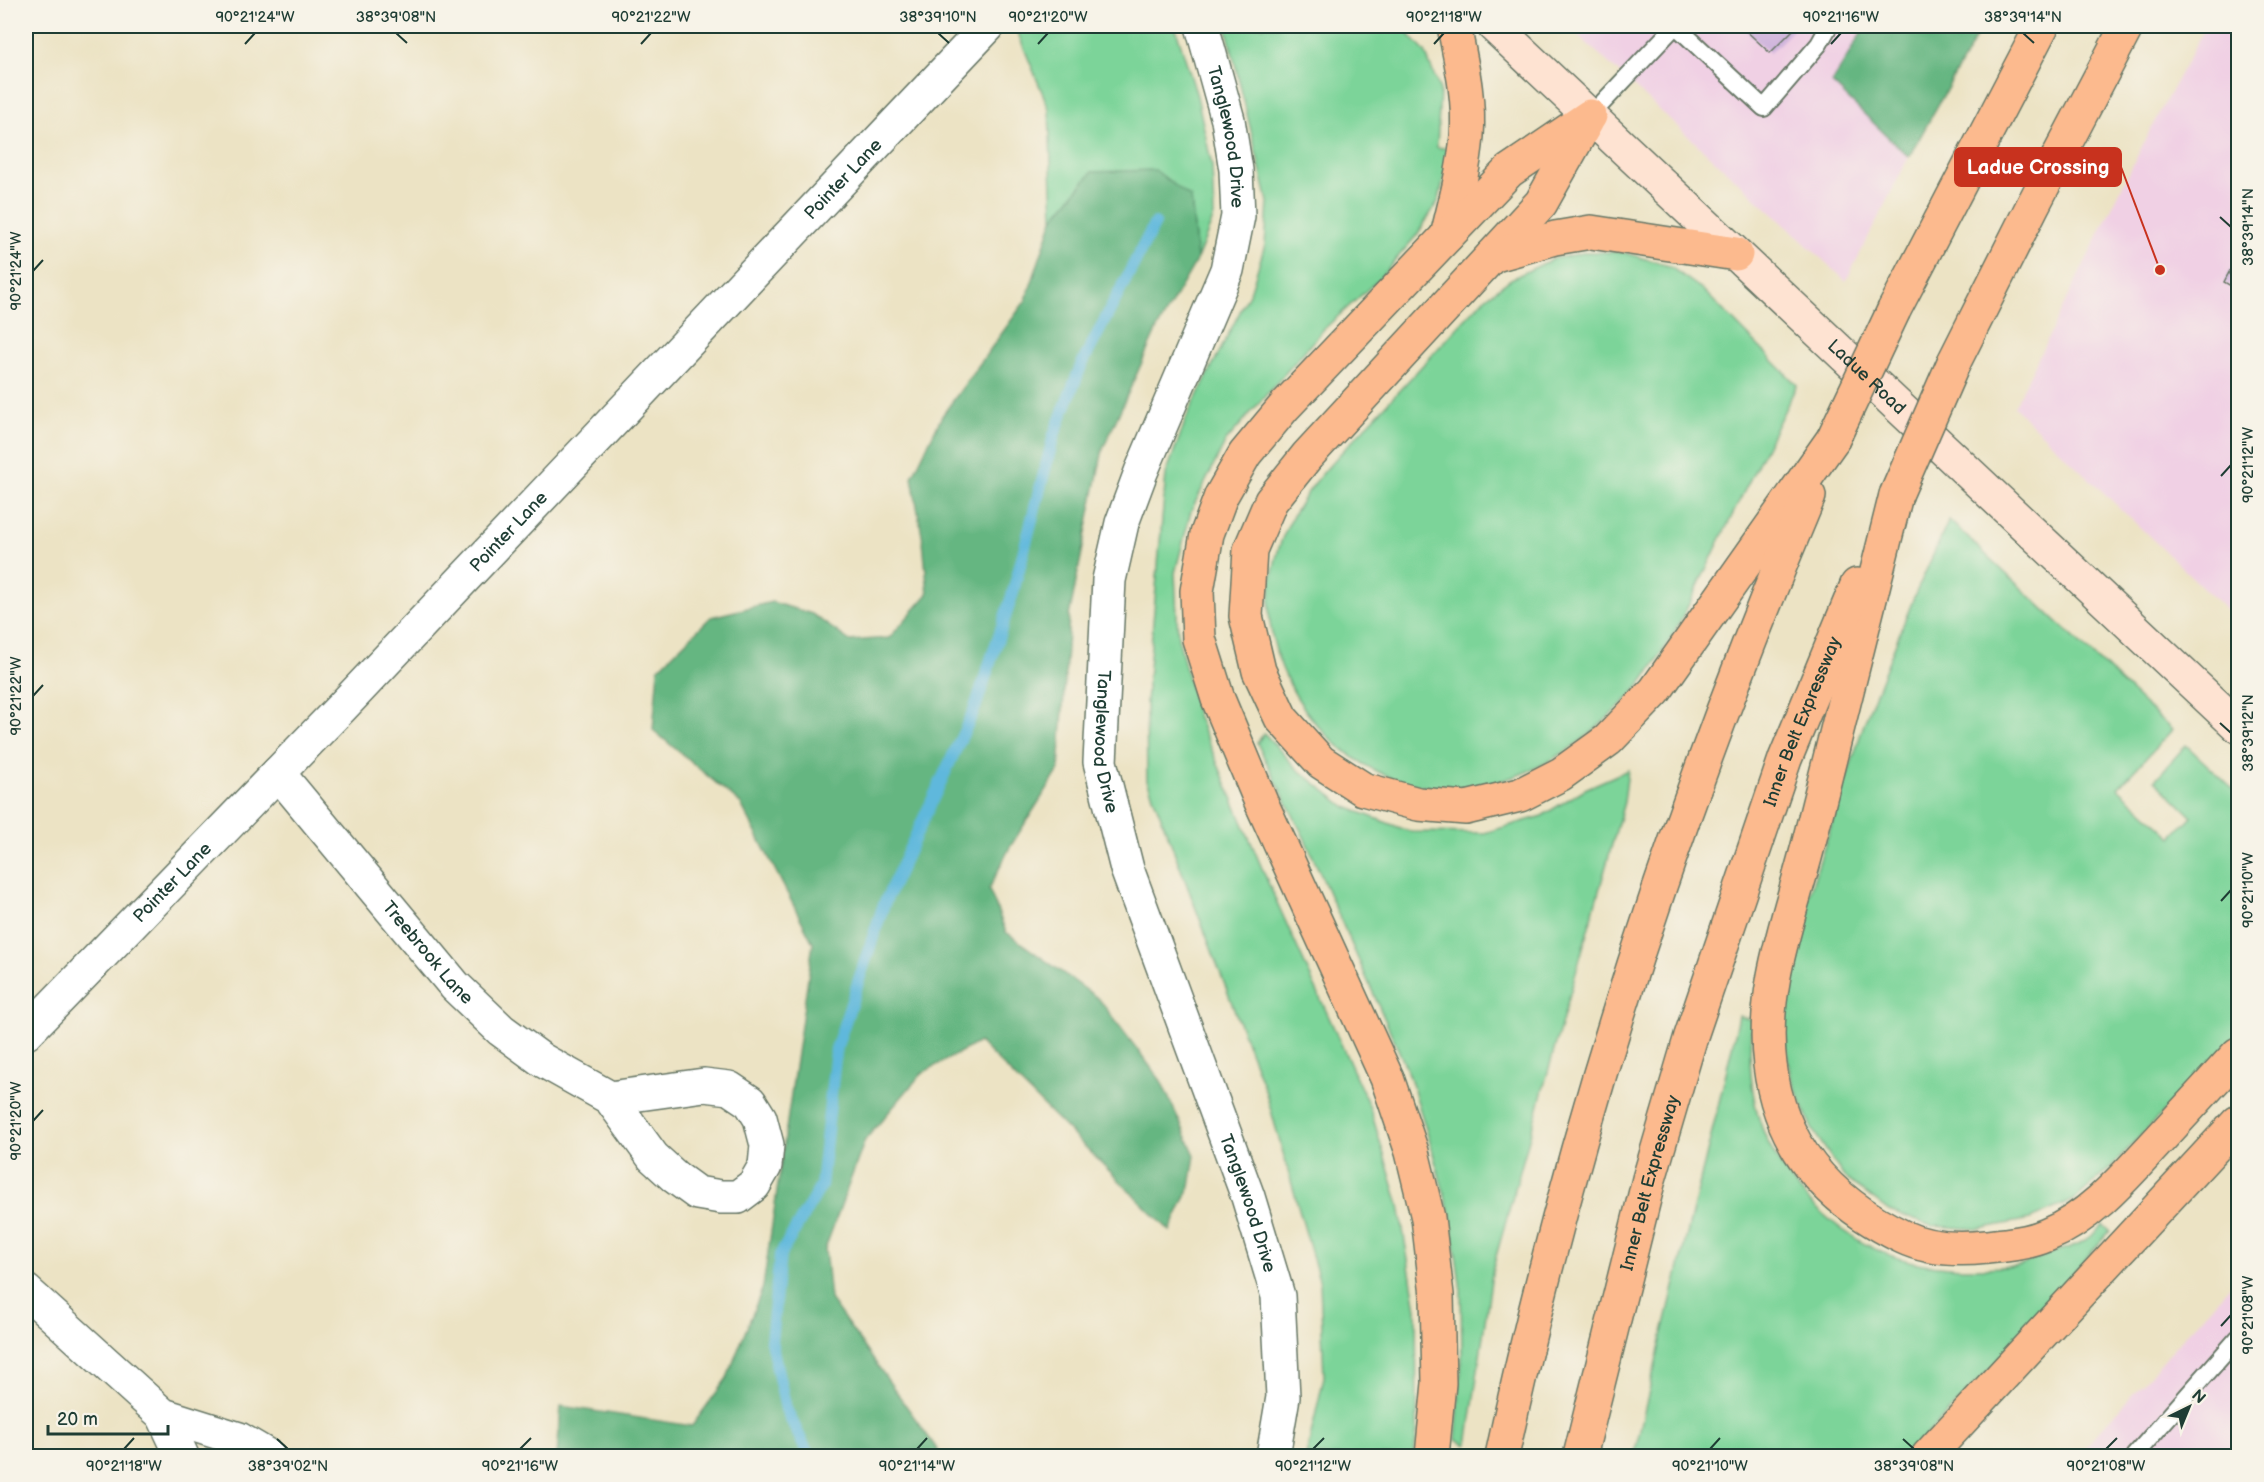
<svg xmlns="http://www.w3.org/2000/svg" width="2264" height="1482" font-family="'Balsamiq Sans',sans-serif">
<rect width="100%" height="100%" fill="#f7f3e8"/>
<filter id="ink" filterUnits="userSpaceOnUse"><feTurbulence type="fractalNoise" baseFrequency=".0167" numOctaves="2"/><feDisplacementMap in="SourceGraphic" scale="12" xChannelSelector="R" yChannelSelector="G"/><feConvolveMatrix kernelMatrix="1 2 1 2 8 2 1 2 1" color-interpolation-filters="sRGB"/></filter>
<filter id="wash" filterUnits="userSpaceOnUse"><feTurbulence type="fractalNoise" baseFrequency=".008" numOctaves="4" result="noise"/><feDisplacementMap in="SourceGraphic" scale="24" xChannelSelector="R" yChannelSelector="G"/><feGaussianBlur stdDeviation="1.35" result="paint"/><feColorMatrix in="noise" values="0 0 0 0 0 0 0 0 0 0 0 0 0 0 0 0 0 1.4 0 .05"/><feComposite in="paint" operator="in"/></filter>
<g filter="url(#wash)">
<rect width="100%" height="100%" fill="#ece3c4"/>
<path fill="#f0d0e4" d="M 1568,26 L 1865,26 L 1832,83 L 1909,157 L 1846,281 Z
M 2206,26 L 2238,26 L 2238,621 L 2014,407 L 2149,132 Z
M 2238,1277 L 2238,1456 L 2077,1456 Z"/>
<path fill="#7cd499" stroke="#4e8866" stroke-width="1.5" d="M 1015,26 L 1175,26 L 1197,96 L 1212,166 L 1214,216 L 1197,259 L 1191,198 L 1092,172 L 1053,219 L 1049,109 Z
M 1226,26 L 1401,26 L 1425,52 L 1440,90 L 1437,147 L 1450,149 L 1439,200 L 1417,235 L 1379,279 L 1323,330 L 1226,441 L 1191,511 L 1175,573 L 1178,637 L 1197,715 L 1270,887 L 1370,1108 L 1399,1205 L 1416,1309 L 1417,1429 L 1414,1456 L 1306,1456 L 1324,1377 L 1320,1283 L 1266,1093 L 1147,780 L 1146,702 L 1166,474 L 1188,414 L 1251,290 L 1265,245 L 1268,202 Z
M 1587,252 L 1622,252 L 1669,266 L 1703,290 L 1797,385 C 1771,437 1746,488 1720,540 C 1697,588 1675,637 1643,681 C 1633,695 1618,708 1605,720 C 1560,763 1500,791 1438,788 C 1352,782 1281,706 1270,623 C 1267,596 1273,564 1282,539 C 1301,490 1340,454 1375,417 C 1411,377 1448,338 1484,299 L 1511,279 L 1553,259 Z
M 1949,520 L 2172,730 L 2118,788 L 2172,837 L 2192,816 L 2155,780 L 2186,745 L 2238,794 L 2238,1033 L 2107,1171 L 2074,1200 L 2030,1219 L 1979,1229 L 1932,1226 L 1889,1211 L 1844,1177 L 1812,1129 L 1790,1074 L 1783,1019 L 1789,975 L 1801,919 L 1865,721 L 1914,597 Z
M 1264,733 L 1297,769 L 1346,807 L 1411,832 L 1484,833 L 1542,816 L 1585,789 L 1628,770 L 1624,802 L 1493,1267 L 1467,1445 L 1456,1439 L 1462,1356 L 1461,1290 L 1451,1218 L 1429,1139 L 1409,1074 L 1305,839 L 1257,743 Z
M 1739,1016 L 1752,1020 C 1748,1055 1750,1095 1762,1128 C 1785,1189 1846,1246 1909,1261 C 1927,1266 1945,1267 1963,1268 C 1980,1268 1997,1268 2013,1266 C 2028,1264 2043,1256 2056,1251 C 2065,1249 2075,1246 2082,1242 C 2090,1237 2097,1231 2103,1225 L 2110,1231 L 1987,1372 L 1906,1456 L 1634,1456 C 1667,1309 1706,1164 1739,1016 Z"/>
<path fill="#65b681" stroke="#427a5a" stroke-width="1.5" d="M 1865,26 L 1982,26 L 1909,157 L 1832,83 Z
M 1155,170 L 1191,198 L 1197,259 L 1156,331 L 1103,449 L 1069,616 L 1059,770 L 1010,847 L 989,889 L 1006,932 L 1099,999 L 1161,1081 L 1195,1155 L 1190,1187 L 1170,1231 L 979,1042 L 922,1073 L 865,1140 L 825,1249 L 830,1299 L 942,1456 L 557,1456 L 561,1406 L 692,1426 L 727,1378 L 763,1287 L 813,943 L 741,804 L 653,730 L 658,669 L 711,617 L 772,602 L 812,614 L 850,641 L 889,638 L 928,594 L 923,541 L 912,477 L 942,416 L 1026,300 L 1053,219 L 1092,172 Z"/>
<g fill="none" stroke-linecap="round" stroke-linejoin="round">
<path stroke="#5eb8dc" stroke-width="12" d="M 809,1456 L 786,1409 L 771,1341 L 780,1255 L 821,1186 L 836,1049 L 884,904 L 975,708 L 1012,596 L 1054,435 L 1081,366 L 1155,223"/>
</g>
<g id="blocks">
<path fill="#d0b5dd" d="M 1741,26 L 1797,26 L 1770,53 Z
M 2238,255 L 2238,290 L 2224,282 Z"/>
</g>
</g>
<g filter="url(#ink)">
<use href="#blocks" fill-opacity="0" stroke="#677766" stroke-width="1.5"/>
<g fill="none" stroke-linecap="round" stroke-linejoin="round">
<defs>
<path id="lane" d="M 1676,26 L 1764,108 L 1819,44 L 1829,26
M 1590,116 L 1675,26
M 2134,1456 L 2238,1338"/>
<g id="street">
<path id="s1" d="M 1202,26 L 1228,120 L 1236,170 L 1238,216 L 1227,270 L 1141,472 L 1122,523 L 1109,580 L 1100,762 L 1127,869 L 1248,1197 L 1278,1296 L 1283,1397 L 1273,1456"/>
<path id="s2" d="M 278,773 L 455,986 L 501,1030 L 542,1060 L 610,1098 L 704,1085 L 729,1088 L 750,1102 L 760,1118 L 767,1145 L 765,1166 L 754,1185 L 738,1197 L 721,1197 L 697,1193 L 675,1177 L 653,1157 L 610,1098"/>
<path id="s3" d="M 26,1033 L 341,708 L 988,26"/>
<path d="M 26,1291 L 163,1415 L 239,1439 L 268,1456"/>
<path d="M 163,1415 L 182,1456"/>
</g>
<g id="secondary">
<path id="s4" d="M 1494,26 L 2238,726"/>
</g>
<g id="highway">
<path d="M 1587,121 L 1541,203 L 1307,456 L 1271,501 L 1250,550 L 1246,616 L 1259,671 L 1281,718 L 1321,762 L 1363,789 L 1418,804 L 1466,808 L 1520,795 L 1561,774 L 1608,740 L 1655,691 L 1833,439"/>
<path d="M 1447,236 C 1455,203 1464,170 1467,136 C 1470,99 1461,62 1454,26"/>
<path d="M 1492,256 L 1555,238 L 1591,232 L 1736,254"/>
<path d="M 1894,310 L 2042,26"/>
<path d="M 1954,362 L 2033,205 L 2127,26"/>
<path d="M 1896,495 C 1867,611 1838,726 1809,842 C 1791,914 1760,989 1770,1065 C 1780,1148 1830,1202 1903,1237 C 1928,1249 1960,1250 1987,1247 C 2007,1245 2029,1243 2047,1235 C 2092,1217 2127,1174 2159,1140 C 2186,1111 2212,1082 2238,1054"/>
<path d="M 1432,1456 L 1439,1383 L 1437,1295 L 1428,1218 L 1412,1152 L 1387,1078 L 1261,802 L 1218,699 L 1199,639 L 1197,591 L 1207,534 L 1221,496 L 1245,454 L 1285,406 L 1509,171 L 1590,116"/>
<path d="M 1502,1456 C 1572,1127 1678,806 1809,496"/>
<path id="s5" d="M 1580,1456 L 1649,1179 L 1691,1036 L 1785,759 L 1857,585"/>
<path d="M 1928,1456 L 2238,1122"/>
</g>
</defs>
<use href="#lane" stroke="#677766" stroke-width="20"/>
<use href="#street" stroke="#677766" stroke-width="36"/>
<use href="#secondary" stroke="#677766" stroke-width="36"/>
<use href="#highway" stroke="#677766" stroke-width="36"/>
<use href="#lane" stroke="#fff" stroke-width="16"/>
<use href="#street" stroke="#fff" stroke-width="33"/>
<use href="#secondary" stroke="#fee3d2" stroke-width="33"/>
<use href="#highway" stroke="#fcba8e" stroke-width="33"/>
<defs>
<path id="highway-bridge" d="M 1833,439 L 1894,310
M 1896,495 L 1954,362"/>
</defs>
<use href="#highway-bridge" stroke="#677766" stroke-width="36" stroke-linecap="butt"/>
<use href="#highway-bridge" stroke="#fcba8e" stroke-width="33"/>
</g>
</g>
<path fill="none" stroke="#1f3d34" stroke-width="2" d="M 396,33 L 407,43M 938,33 L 949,43M 2023,33 L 2034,43M 245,44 L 255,33M 641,44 L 651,33M 1038,44 L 1048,33M 1434,44 L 1444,33M 1831,44 L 1841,33M 2220,217 L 2231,227M 33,271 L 43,260M 2221,476 L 2231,465M 33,696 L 43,685M 2220,723 L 2231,733M 2221,901 L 2231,890M 33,1121 L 43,1110M 2221,1326 L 2231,1315M 277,1439 L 288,1449M 1903,1439 L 1914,1449M 124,1449 L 134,1438M 520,1449 L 531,1438M 917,1449 L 927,1438M 1313,1449 L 1324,1438M 1710,1449 L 1720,1438M 2106,1449 L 2117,1438"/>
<g text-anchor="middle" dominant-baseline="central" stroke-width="4.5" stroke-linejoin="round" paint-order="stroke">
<g font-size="18" fill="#1f3d34" stroke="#f7f3e8">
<text stroke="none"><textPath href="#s1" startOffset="114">Tanglewood Drive</textPath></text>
<text stroke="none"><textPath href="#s3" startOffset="1182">Pointer Lane</textPath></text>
<text stroke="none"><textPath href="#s4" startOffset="512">Ladue Road</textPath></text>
<text stroke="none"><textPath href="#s3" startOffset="696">Pointer Lane</textPath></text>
<text stroke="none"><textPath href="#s5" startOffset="768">Inner Belt Expressway</textPath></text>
<text stroke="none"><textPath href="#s1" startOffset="744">Tanglewood Drive</textPath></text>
<text stroke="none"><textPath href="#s3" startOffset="210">Pointer Lane</textPath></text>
<text stroke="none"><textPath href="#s2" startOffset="234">Treebrook Lane</textPath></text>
<text stroke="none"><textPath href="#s5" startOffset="282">Inner Belt Expressway</textPath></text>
<text stroke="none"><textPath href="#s1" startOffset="1230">Tanglewood Drive</textPath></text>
</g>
</g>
<path fill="none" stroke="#c8321e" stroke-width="2" d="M2160 270L2121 167"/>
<circle fill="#c8321e" stroke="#f7f3e8" stroke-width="2" cx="2160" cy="270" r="6"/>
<rect fill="#c8321e" stroke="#c8321e" stroke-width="2" x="1955" y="148" width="166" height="38" rx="6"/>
<g font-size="20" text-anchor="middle" font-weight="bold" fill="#fff">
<text x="2038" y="174">Ladue Crossing</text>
</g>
<rect width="2264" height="1482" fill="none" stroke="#f7f3e8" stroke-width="66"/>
<g transform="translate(2189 1407) rotate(43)" stroke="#f7f3e8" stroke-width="4.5" paint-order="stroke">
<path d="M0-4.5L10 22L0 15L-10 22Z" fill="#1f3d34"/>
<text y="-9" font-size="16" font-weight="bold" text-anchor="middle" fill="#1f3d34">N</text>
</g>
<path d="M48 1425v9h120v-9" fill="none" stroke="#1f3d34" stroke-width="3"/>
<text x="57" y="1425" font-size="18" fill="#1f3d34" stroke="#f7f3e8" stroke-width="4.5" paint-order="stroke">20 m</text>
<rect x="33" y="33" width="2198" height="1416" fill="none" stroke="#1f3d34" stroke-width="2"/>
<g font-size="15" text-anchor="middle" fill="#1f3d34">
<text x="255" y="22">90°21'24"W</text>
<text x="396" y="22">38°39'08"N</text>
<text x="651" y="22">90°21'22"W</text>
<text x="938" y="22">38°39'10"N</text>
<text x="1048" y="22">90°21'20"W</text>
<text x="1444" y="22">90°21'18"W</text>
<text x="1841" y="22">90°21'16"W</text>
<text x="2023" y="22">38°39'14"N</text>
<text transform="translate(2248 227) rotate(-90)" y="5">38°39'14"N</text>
<text transform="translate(16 271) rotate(-90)" y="5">90°21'24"W</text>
<text transform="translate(2248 465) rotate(-90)" y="5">90°21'12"W</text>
<text transform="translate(16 696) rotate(-90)" y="5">90°21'22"W</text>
<text transform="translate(2248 733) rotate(-90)" y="5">38°39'12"N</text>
<text transform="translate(2248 890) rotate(-90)" y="5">90°21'10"W</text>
<text transform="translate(16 1121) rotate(-90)" y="5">90°21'20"W</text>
<text transform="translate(2248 1315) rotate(-90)" y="5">90°21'08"W</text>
<text x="124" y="1471">90°21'18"W</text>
<text x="288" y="1471">38°39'02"N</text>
<text x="520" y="1471">90°21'16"W</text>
<text x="917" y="1471">90°21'14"W</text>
<text x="1313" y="1471">90°21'12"W</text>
<text x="1710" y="1471">90°21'10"W</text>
<text x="1914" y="1471">38°39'08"N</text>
<text x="2106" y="1471">90°21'08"W</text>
</g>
</svg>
